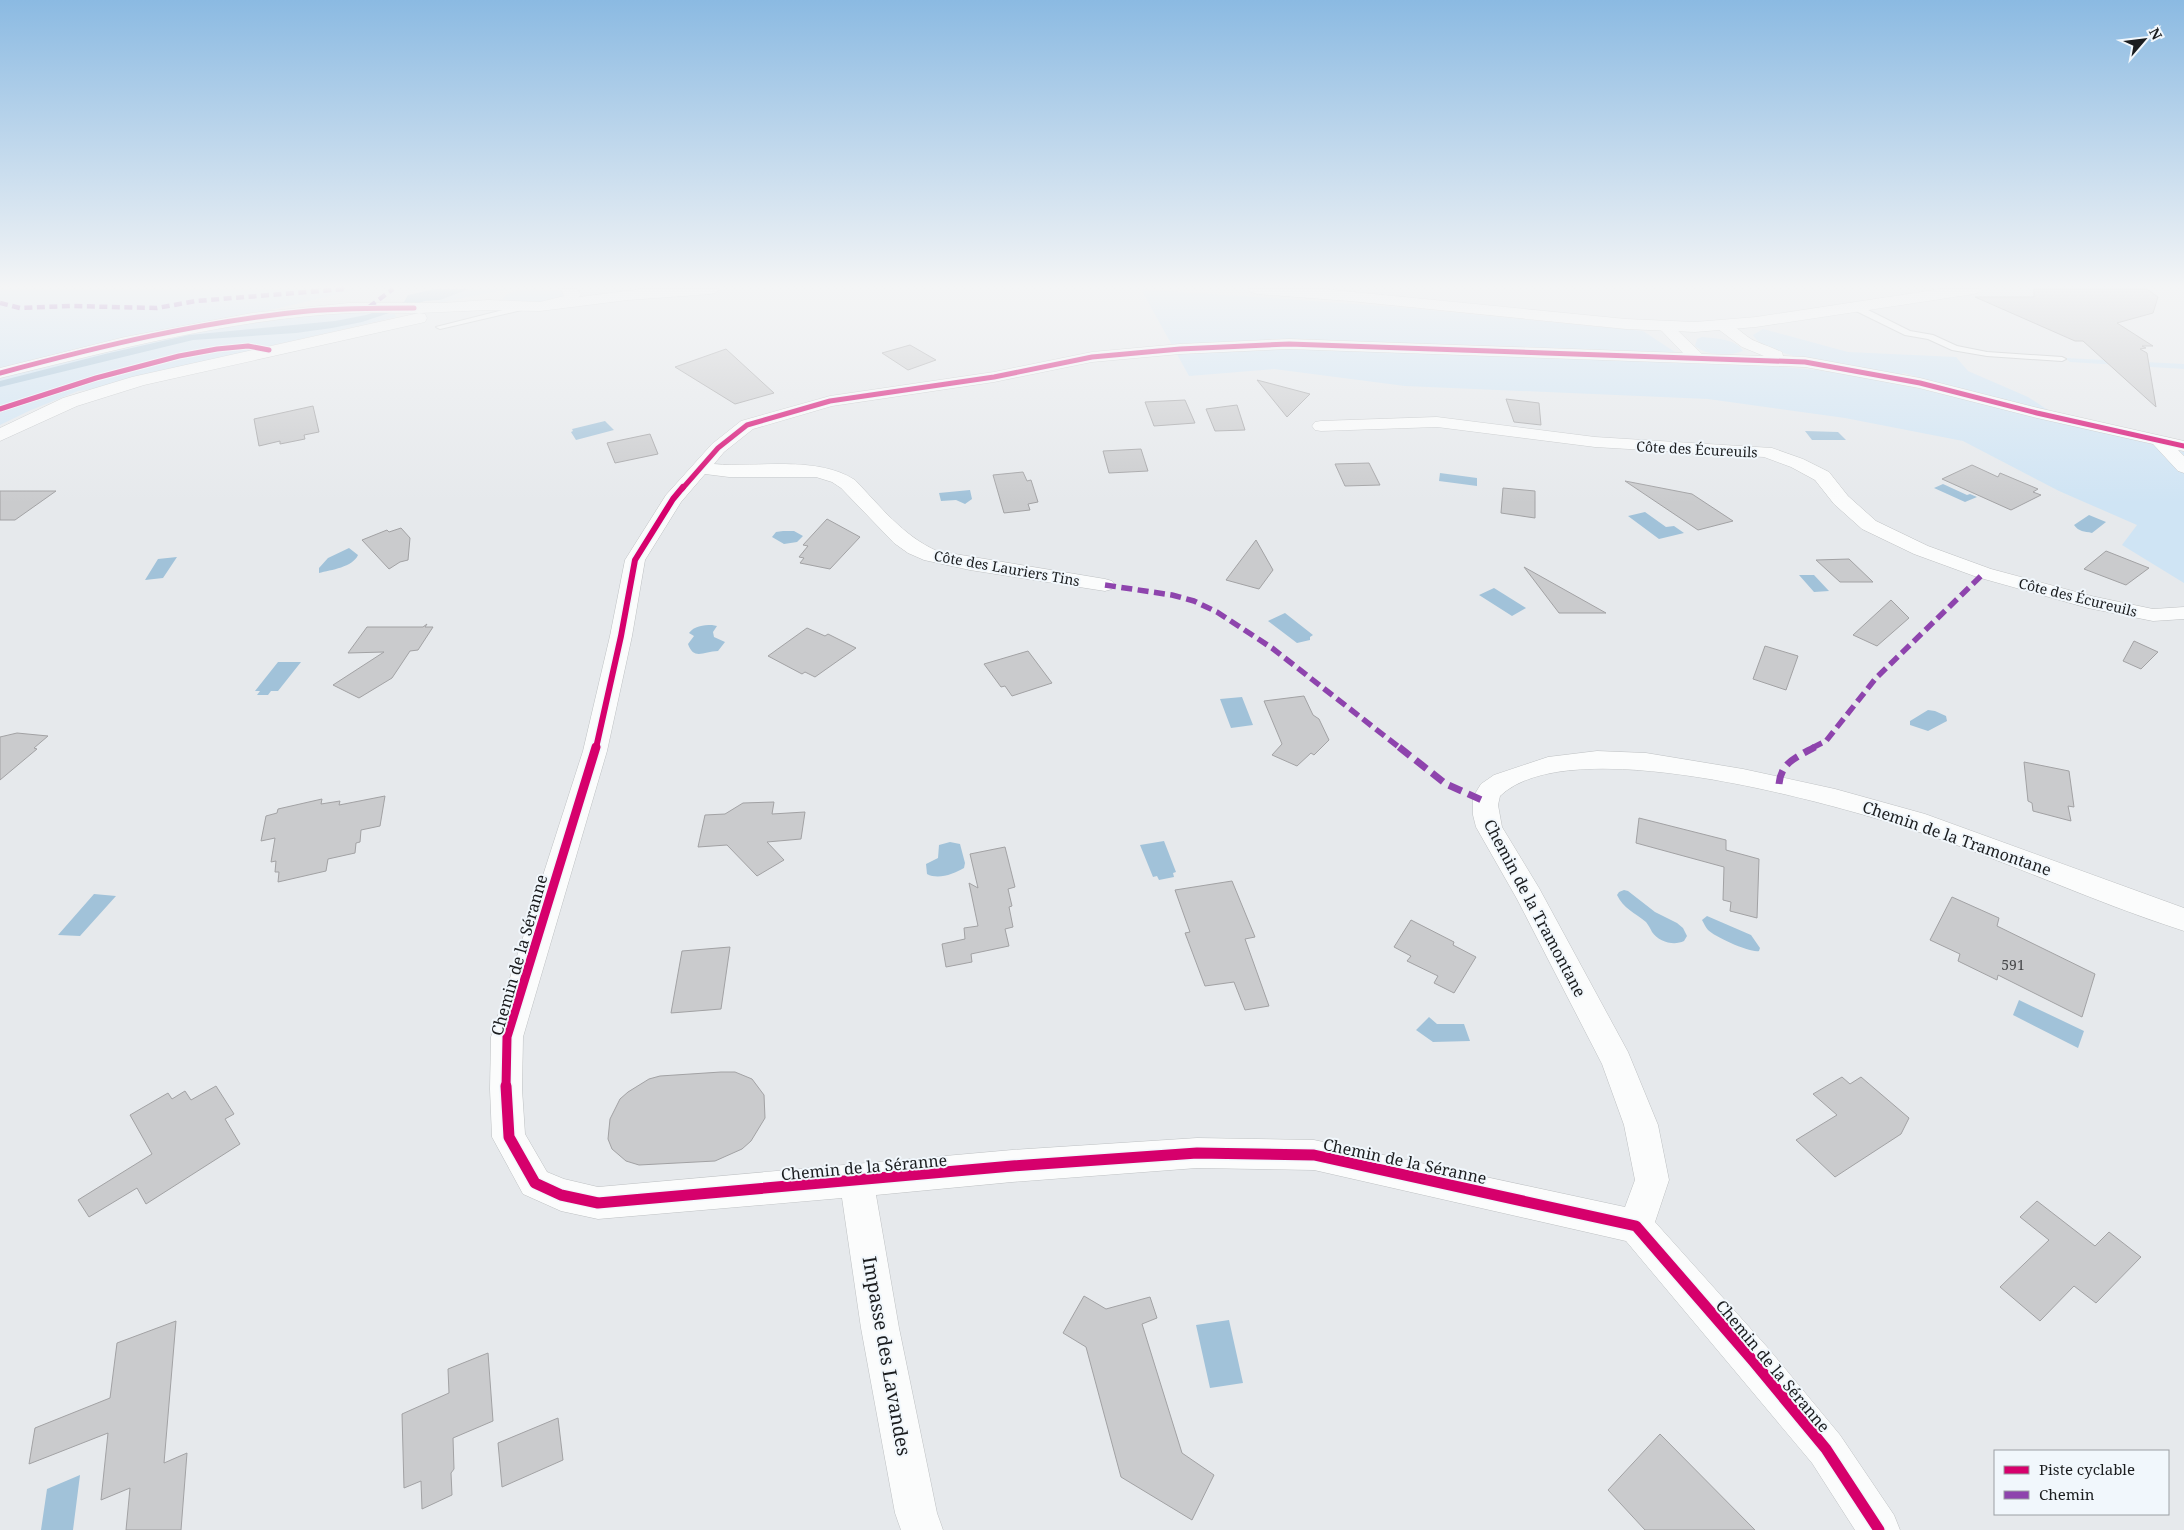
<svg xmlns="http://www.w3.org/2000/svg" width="2184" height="1530" font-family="'Noto Serif',serif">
<rect width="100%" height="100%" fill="#e6e9ec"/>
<path fill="#cfe4f4" d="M 0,289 L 359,289 L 275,309 L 104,342 L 0,368 Z
M 469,289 L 509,289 L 437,303 L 447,295 Z
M 533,289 L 560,291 L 565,297 L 539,303 L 506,301 L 503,299 C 509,290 523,290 533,289 Z
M 1141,289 L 1397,307 L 1643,331 L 1690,362 L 1748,364 L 1817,370 L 1856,376 L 1925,390 L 2184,452 L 2184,583 L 2122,545 L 2137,525 L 2059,491 L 1963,441 L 1845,418 L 1708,399 L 1405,386 L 1274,369 L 1189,376 Z
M 328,312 L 395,314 L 396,317 L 158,372 L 106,387 L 78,391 L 31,410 L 0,425 L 0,412 L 7,409 L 0,408 L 0,377 L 62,360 L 226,326 Z
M 1763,329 L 1848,352 L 1956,357 L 1968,371 L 2028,397 L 2057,416 L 1903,373 L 1899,376 C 1872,371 1763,358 1753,335 Z
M 1702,337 C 1714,338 1737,339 1743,351 C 1729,356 1707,356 1695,346 L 1697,339 Z
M 2065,358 L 2184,364 L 2184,369 L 2070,362 Z"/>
<path fill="#a1c2d9" d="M 435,289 L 469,289 L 440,300 L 425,301 L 362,322 L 332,328 L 296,333 L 193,340 L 0,387 L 0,381 L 105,354 L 189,335 L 335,321 L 366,315 L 404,302 L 408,295 Z
M 605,421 L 614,430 L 576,440 L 571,432 L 573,431 L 572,429 Z
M 1805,431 L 1838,432 L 1846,440 L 1812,440 Z
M 1440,473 L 1477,478 L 1477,486 L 1439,481 Z
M 1943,484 L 1967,495 L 1970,494 L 1977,497 L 1965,502 L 1934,488 Z
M 970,490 L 972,499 L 965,504 L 956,500 L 941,501 L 939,493 Z
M 1645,512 L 1666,527 L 1674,526 L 1684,533 L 1659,539 L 1628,516 Z
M 2089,515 L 2106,522 L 2092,533 C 2084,531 2079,532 2074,525 Z
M 783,531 L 794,531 L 803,536 L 797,542 L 784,544 L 772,537 L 776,532 Z
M 349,548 L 358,555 C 353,567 331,570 319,573 L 319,568 L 328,558 Z
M 177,557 L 163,578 L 145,580 L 158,559 Z
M 1799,575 L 1814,575 L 1829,591 L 1814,592 Z
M 1494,588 L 1526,608 L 1512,616 L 1479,595 Z
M 1285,613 L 1313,635 L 1310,637 L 1310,640 L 1297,643 L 1268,621 Z
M 712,625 L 717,626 L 713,632 L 714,637 L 725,642 L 718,651 C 704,651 694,661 688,644 L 694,636 L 689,633 C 694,626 703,625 712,625 Z
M 278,662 L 301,662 L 278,691 L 271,691 L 268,695 L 257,695 L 260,691 L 255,691 Z
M 1242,697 L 1253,725 L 1231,728 L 1220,699 Z
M 1928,710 L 1935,711 L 1946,716 L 1947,721 L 1928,731 L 1910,725 L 1910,721 Z
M 1164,841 L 1176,872 L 1173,873 L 1174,877 L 1159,880 L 1157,876 L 1153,877 L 1140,845 Z
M 950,842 L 960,844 L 965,863 L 964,868 C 954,874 938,880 927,874 L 926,864 L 938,858 L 939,845 Z
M 1624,890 L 1628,891 L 1655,912 L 1677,923 L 1683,928 L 1687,936 L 1684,941 C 1674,946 1659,942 1652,932 C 1650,928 1649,926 1646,922 C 1635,913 1623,908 1617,895 L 1619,892 Z
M 94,894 L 116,896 L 80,936 L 58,935 Z
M 1707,916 L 1751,935 L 1760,948 L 1759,951 C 1750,953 1715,937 1708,930 C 1705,927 1704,923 1702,920 Z
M 2019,1000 L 2084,1031 L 2078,1048 L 2013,1015 Z
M 1429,1017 L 1437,1024 L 1464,1024 L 1470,1041 L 1433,1042 L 1416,1030 Z
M 1229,1320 L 1243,1383 L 1210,1388 L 1196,1325 Z
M 80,1475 L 73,1530 L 41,1530 L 47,1489 Z"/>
<path fill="#cacbcd" stroke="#a2a2a4" d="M 2034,289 L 2147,289 L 2158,297 L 2153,313 L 2117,323 L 2153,346 L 2142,346 L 2146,348 L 2140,349 L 2147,353 L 2156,407 L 2083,341 L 2075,341 L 1975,297 L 2034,297 Z
M 910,345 L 936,360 L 908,370 L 882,353 Z
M 726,349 L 774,393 L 735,404 L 675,367 Z
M 1257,380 L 1310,394 L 1287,417 Z
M 1506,399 L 1539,403 L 1541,425 L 1514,422 Z
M 1185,400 L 1195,423 L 1154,426 L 1145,402 Z
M 1237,405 L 1245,430 L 1215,431 L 1206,409 Z
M 313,406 L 319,432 L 304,435 L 305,439 L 280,444 L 280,441 L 259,446 L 254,419 Z
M 650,434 L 658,454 L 615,463 L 607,443 Z
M 1141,449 L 1148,471 L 1109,473 L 1103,451 Z
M 1369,463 L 1380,485 L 1345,486 L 1335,464 Z
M 1972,465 L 1998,477 L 2000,473 L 2038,489 L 2033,492 L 2041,495 L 2011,510 L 1942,479 Z
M 1023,472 L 1027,481 L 1031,480 L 1038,502 L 1028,504 L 1030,510 L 1004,513 L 993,475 Z
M 1625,481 L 1692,494 L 1733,521 L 1698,530 Z
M 1503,488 L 1535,491 L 1535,518 L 1501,513 Z
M 0,491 L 56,491 L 15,520 L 0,520 Z
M 827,519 L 860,537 L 830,569 L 800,563 L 804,558 L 799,557 L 808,546 L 803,545 Z
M 401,528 L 410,538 L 408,560 L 400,562 L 389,569 L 362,540 L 387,530 L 389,532 Z
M 1256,540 L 1273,570 L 1259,589 L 1226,580 Z
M 2106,551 L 2149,568 L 2126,585 L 2084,569 Z
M 1849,559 L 1873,582 L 1840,582 L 1816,560 Z
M 1524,567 L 1606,613 L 1559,613 Z
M 1891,600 L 1909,618 L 1877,646 L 1853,635 Z
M 427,624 L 425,627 L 433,627 L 418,650 L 410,651 L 392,678 L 359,698 L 333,685 L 384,652 L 348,653 L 367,627 L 423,627 Z
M 807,628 L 825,636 L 828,634 L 856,648 L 815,677 L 805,672 L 802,674 L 768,656 Z
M 2134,641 L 2158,652 L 2141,669 L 2123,661 Z
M 1765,646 L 1798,656 L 1786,690 L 1753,679 Z
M 1028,651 L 1052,683 L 1012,696 L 1005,686 L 1001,687 L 984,664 Z
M 1304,696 L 1313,715 L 1319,719 L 1329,740 L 1314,755 L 1311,753 L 1297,766 L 1272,755 L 1282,744 L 1264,701 Z
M 17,733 L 48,736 L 34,748 L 37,749 L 0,780 L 0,737 Z
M 2024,762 L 2069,771 L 2074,807 L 2068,806 L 2071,821 L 2033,811 L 2032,803 L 2028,801 Z
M 385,796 L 380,826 L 361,830 L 360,842 L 356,843 L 355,853 L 328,859 L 326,871 L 278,882 L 279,872 L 275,872 L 276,861 L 271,862 L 275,838 L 261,841 L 266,816 L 277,813 L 278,809 L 322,799 L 321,804 L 340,801 L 339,805 Z
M 774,802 L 772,814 L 805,812 L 801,839 L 767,842 L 784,860 L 757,876 L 727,845 L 698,847 L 705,815 L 725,814 L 743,803 Z
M 1639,818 L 1726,840 L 1726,850 L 1759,859 L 1757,918 L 1730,911 L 1731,902 L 1723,900 L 1724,867 L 1636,843 Z
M 1005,847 L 1015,887 L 1008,889 L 1012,906 L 1009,907 L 1013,927 L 1005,929 L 1009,946 L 971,954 L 972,962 L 946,967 L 942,944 L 965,939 L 964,928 L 978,926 L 969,883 L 978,888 L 970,854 Z
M 1232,881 L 1255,937 L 1245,939 L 1269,1006 L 1245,1010 L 1234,982 L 1205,986 L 1185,933 L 1190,932 L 1175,890 Z
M 1952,897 L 1999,918 L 1997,926 L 2095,974 L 2082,1017 L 1998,975 L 1997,980 L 1958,961 L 1960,954 L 1930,940 Z
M 1411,920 L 1454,942 L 1453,945 L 1476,957 L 1454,993 L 1434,983 L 1438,976 L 1407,961 L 1411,956 L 1394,947 Z
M 730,947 L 721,1009 L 671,1013 L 682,951 Z
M 721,1072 L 735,1072 L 752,1079 L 764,1095 L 765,1118 L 751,1141 L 742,1149 L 715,1161 L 639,1165 L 626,1161 L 612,1149 L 608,1139 L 610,1119 L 620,1099 L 628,1092 L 649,1079 L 660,1076 Z
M 1842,1077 L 1850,1084 L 1861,1077 L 1909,1118 L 1901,1134 L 1835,1177 L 1796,1140 L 1837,1115 L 1813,1094 Z
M 216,1086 L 234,1114 L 225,1119 L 240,1144 L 146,1204 L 137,1188 L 89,1217 L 78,1200 L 152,1154 L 130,1115 L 168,1093 L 172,1099 L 185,1091 L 191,1100 Z
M 2037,1201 L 2095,1246 L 2109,1232 L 2141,1257 L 2096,1303 L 2074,1286 L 2040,1321 L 2000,1287 L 2049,1240 L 2020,1217 Z
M 1084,1296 L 1106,1309 L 1150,1297 L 1157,1318 L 1142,1324 L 1182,1453 L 1214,1475 L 1192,1520 L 1121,1477 L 1086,1347 L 1063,1333 Z
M 176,1321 L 164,1463 L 187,1453 L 181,1530 L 126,1530 L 130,1488 L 101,1500 L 108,1433 L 29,1464 L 35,1428 L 110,1398 L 117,1343 Z
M 488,1353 L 493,1421 L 453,1438 L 454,1469 L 451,1473 L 452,1495 L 422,1509 L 421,1481 L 404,1488 L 402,1414 L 449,1393 L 448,1369 Z
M 558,1418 L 563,1460 L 502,1487 L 498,1443 Z
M 1660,1434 L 1755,1530 L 1645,1530 L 1608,1490 Z"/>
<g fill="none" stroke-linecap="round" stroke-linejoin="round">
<defs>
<path id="lane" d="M 523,305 L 527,307 L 526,309 L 440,329 L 436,327 Z
M 1854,306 L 1860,306 L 1910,331 L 1933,335 L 1957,346 L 1987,352 L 2062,357 L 2066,359 L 2062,361 L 1987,356 L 1952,350 L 1928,339 L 1905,335 L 1854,310 Z"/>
<path id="street" d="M 1665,321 L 1670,323 L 1702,354 L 1764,356 L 1742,347 L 1718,329 L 1715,326 L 1718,323 C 1732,319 1743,336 1755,341 C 1764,345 1773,348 1782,352 L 1783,356 L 1805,357 L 1920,378 L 2038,408 L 2184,441 L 2184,451 L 2178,450 L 2184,456 L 2184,473 L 2178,471 L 2153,444 L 2037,418 L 1919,388 L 1805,367 L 1289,349 L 1180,354 L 1092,362 L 994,382 L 832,406 L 753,429 L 724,452 L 714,464 C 758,468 816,455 855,480 C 880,506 903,536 937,551 L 1105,579 L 1112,581 L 1115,585 L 1112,589 L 1105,591 L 970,570 L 924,560 L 908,553 L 894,543 L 841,488 L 832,482 L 816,477 L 729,477 L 705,474 L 681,502 L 645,560 L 632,636 L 607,751 L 523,1037 L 522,1089 L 525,1134 L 547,1172 L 564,1179 L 598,1187 L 1012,1150 L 1197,1138 L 1314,1140 L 1625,1207 L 1635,1180 L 1624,1125 L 1602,1064 L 1517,899 L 1476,827 L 1473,815 L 1473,797 L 1481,784 L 1494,775 L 1548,757 L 1597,751 L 1646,753 L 1743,769 L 1835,789 L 1925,814 L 2184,908 L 2184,931 C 2090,901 2001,858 1907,828 C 1823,801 1569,730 1500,796 L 1498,805 L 1502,827 L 1539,888 L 1628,1052 L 1658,1125 L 1669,1180 L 1655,1222 L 1768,1348 L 1840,1435 L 1894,1515 L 1900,1530 L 1855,1530 L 1812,1463 L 1626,1241 L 1314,1170 L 1197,1168 L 1012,1182 L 876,1195 L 899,1328 L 937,1513 L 943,1530 L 901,1530 L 895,1513 L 861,1328 L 842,1198 L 598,1219 L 561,1211 L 523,1194 L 492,1137 L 490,1089 L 491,1037 L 583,751 L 610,636 L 625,560 L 666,495 L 712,444 L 741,421 L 830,396 L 994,372 L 1092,352 L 1180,344 L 1289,339 L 1683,353 L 1657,326 L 1660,323 Z
M 1437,417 L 1595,437 L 1772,448 L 1803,459 L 1829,472 L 1848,496 L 1876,521 L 1928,546 L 1991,569 L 2091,596 L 2153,609 L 2184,607 L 2184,619 L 2153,621 L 2088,608 L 1977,577 L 1914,554 L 1862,529 L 1834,504 L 1815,480 L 1791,467 L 1764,457 L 1595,447 L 1437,427 L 1321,431 L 1315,430 L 1312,426 L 1315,422 L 1321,421 Z"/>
<path id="secondary" d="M 561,289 L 577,289 L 581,294 L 579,297 L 642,289 L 719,289 L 717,292 L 711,294 L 628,300 L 540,311 L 488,310 L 419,313 L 425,314 L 427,318 L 425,322 L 144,385 L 77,406 L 0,441 L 0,428 L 63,398 L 132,377 L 419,313 C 396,313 373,312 350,313 C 231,319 115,350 0,378 L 0,368 L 125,337 L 252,313 L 349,303 L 442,303 L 488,300 L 540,302 L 564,296 Z
M 1249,289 L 1323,289 L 1626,319 L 1695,322 L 1756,317 L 1941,289 L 1982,289 L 1980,292 L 1974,294 L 1756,327 L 1695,332 L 1626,329 L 1350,301 L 1257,294 L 1251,292 Z"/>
</defs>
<use href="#lane" stroke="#bec1c3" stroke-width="2"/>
<use href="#street" stroke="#bec1c3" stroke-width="1"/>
<use href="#secondary" stroke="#bec1c3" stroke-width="1"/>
<use href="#lane" fill="#fbfcfc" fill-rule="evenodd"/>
<use href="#street" fill="#fbfcfc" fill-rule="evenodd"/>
<use href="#secondary" fill="#fbfcfc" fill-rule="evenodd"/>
<path stroke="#8e44ad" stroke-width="4.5" stroke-dasharray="8 4.5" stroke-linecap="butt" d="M 0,303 L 20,308 L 71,306 L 157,308 L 196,301 L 344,289
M 369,307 L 393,289"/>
<path stroke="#8e44ad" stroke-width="5.5" stroke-dasharray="11 5.5" stroke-linecap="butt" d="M 1105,585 L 1172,595 L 1194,601 L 1217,612 L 1272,648 L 1400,748
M 1812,748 L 1826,741 L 1876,678 L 1984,573"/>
<path stroke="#8e44ad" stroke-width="7" stroke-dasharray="14 7" stroke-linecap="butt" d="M 1399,747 L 1446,784 L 1484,801
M 1779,784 C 1781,762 1797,757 1815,747"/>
<defs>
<path id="cycleway-far3" d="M 0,373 C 101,346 203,321 308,311 C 343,308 379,308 414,308
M 0,409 L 96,378 L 179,356 L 217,349 L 248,346 L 269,350
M 682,489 L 718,448 L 747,425 L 830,401 L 994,377 L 1092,357 L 1180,349 L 1289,344 L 1805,362 L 1920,383 L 2037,413 L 2184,446"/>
<path id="cycleway-far2" d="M 596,748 L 621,636 L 635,560 L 673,499 L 683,487"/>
<path id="cycleway-far1" d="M 506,1087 L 507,1037 L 596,747"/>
<path id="cycleway" d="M 506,1086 L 509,1137 L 535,1183 L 561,1195 L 598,1203 L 1012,1166 L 1197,1153 L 1314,1155 L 1636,1226 L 1754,1362 L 1826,1449 L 1879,1530"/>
</defs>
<use href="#cycleway-far3" stroke="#f1f7fc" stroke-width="7"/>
<use href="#cycleway-far2" stroke="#f1f7fc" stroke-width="9"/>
<use href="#cycleway-far1" stroke="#f1f7fc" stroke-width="12"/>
<use href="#cycleway" stroke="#f1f7fc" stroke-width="14"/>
<use href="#cycleway-far3" stroke="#d6006c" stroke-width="5"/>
<use href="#cycleway-far2" stroke="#d6006c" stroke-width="6"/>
<use href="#cycleway-far1" stroke="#d6006c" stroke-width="9"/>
<use href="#cycleway" stroke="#d6006c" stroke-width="11"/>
</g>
<linearGradient id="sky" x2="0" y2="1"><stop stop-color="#8bbae2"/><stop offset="0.57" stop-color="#f4f5f6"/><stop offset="1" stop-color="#f4f5f6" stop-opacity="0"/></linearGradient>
<rect width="2184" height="503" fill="url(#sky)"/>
<g text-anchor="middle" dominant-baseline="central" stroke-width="4" stroke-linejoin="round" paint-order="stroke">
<g font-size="14" fill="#1b1d1f" stroke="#f1f7fc">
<text transform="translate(1697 449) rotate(3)">Côte des Écureuils</text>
<text transform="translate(1007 568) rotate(10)">Côte des Lauriers Tins</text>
<text transform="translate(2078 597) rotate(14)">Côte des Écureuils</text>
</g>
<g font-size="14" fill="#47484a">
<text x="2013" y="964">591</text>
</g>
<g font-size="16" fill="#1b1d1f" stroke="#f1f7fc">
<text transform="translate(1957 838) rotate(19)">Chemin de la Tramontane</text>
<text transform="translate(1535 908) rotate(62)">Chemin de la Tramontane</text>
<text transform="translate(519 955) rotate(-74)">Chemin de la Séranne</text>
<text transform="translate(1405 1161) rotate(12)">Chemin de la Séranne</text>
<text transform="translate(864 1167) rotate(-5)">Chemin de la Séranne</text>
<text transform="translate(1773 1366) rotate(50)">Chemin de la Séranne</text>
</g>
<g font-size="19" fill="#1b1d1f" stroke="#f1f7fc">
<text transform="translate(887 1356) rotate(80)">Impasse des Lavandes</text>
</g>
</g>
<rect x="1994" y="1450" width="175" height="65" fill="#f1f7fc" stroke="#9ba0a4"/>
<rect x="2004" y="1466" width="25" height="8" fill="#d6006c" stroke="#9ba0a4"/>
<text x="2039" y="1475" font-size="15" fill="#1b1d1f">Piste cyclable</text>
<rect x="2004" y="1491" width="25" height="8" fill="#8e44ad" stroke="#9ba0a4"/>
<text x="2039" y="1500" font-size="15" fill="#1b1d1f">Chemin</text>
<g transform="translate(2144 40) rotate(62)" stroke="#f1f7fc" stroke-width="4" paint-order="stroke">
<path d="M0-4L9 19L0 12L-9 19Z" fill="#1b1d1f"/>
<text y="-8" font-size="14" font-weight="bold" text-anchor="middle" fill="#1b1d1f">N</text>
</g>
</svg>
